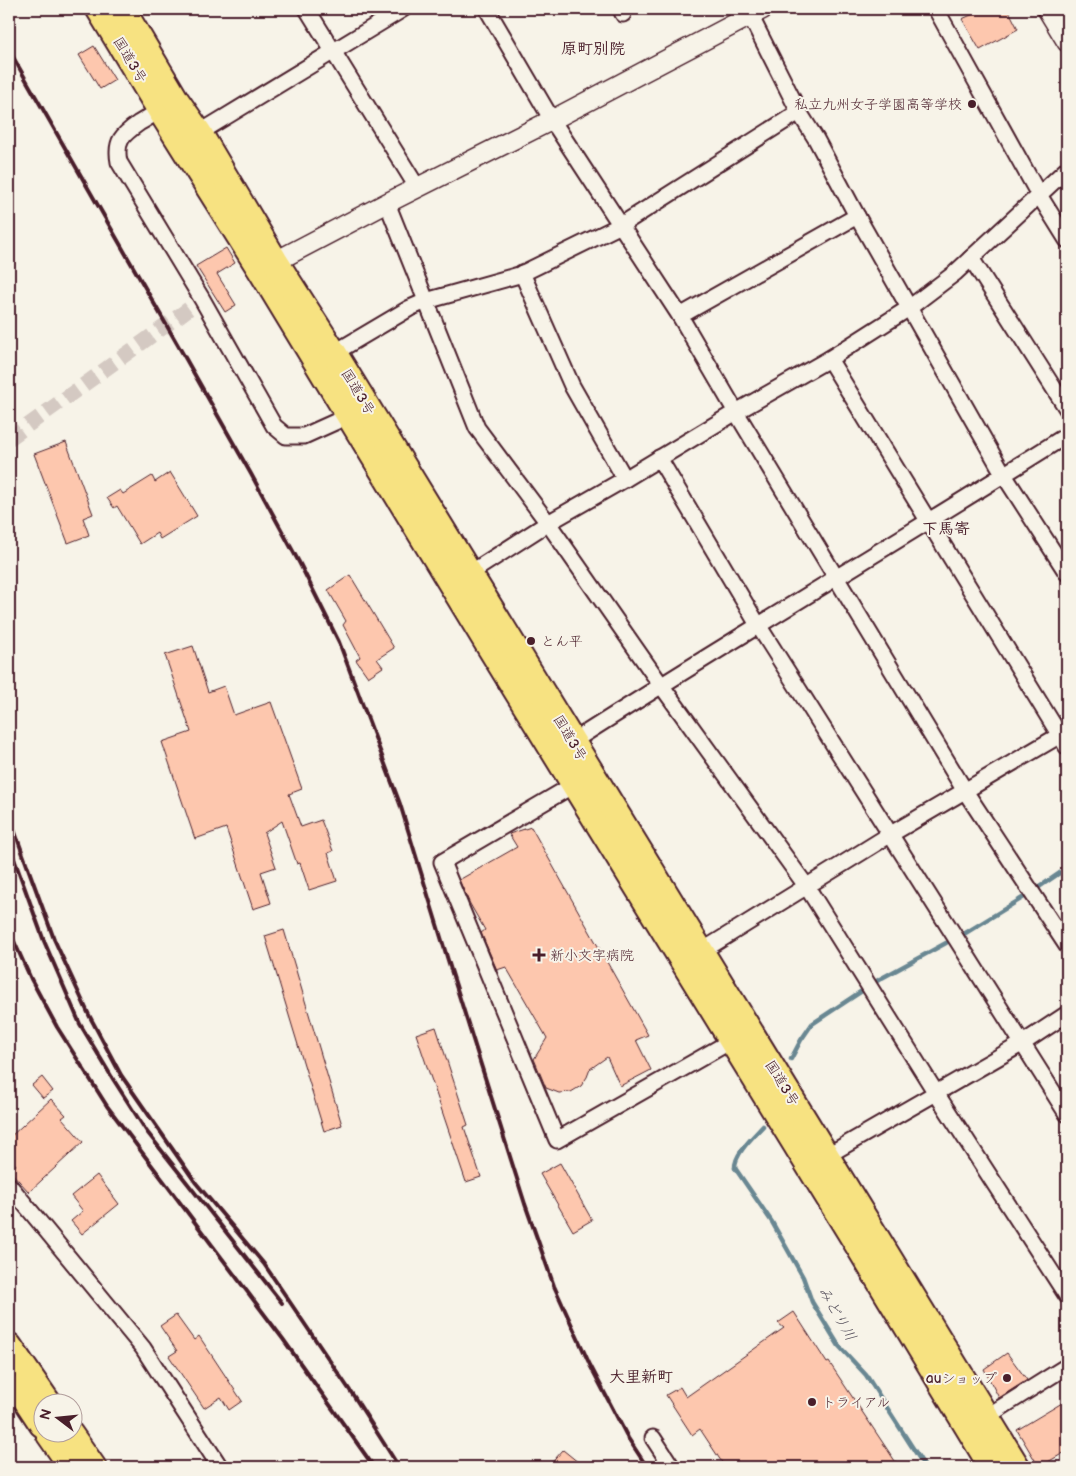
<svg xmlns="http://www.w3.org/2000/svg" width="1076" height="1476" font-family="'Balsamiq Sans','Klee One',sans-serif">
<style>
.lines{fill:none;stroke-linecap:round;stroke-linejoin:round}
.stream{stroke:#698792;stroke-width:4.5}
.building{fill:#fdc7ae;stroke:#4a1f2b}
.minor-tunnel{stroke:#d4c9c2;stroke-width:15;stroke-dasharray:15 8;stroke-linecap:butt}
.minor-casing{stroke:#4a1f2b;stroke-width:19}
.tertiary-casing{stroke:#4a1f2b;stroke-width:22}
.trunk-casing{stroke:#4a1f2b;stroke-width:29}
.minor{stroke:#f7f3e8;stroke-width:15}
.tertiary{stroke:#f7f3e8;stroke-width:19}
.trunk{stroke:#f7e281;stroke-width:25}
.rail{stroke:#4a1f2b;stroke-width:4}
.poi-dot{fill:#4a1f2b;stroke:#f7f3e8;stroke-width:2}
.labels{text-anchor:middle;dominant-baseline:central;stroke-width:4;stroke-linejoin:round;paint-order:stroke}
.street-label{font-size:14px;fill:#4a1f2b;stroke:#f7f3e8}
.poi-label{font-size:14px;fill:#4a1f2b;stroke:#f7f3e8;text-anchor:start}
.water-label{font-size:15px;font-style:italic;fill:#59535e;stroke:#f7f3e8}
.quarter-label{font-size:16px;font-weight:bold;fill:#4a1f2b;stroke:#f7f3e8}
</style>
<rect width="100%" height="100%" fill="#f7f3e8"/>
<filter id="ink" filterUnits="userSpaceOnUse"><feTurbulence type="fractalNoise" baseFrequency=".02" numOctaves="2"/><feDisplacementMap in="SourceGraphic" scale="10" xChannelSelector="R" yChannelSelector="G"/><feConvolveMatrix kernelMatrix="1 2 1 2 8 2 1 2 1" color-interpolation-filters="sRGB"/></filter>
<g filter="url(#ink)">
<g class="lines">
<!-- stream -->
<g class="stream">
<polyline points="959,937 1029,894 1067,868"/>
<polyline points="791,1059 801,1040 812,1024 880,979 946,943"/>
<polyline points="735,1168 772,1222 803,1277 812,1302 839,1346 866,1375 925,1467"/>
<path d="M735 1168C734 1154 754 1136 763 1126"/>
</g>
</g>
<!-- building -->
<g class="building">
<polygon points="985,9 1008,9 1018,29 980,50 962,19"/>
<polygon points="94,46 115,80 100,89 79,55"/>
<polygon points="226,248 235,263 217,274 236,305 225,312 196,266"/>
<polygon points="66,442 93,514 83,518 89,535 68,543 34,454"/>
<polygon points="170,472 197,516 160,539 157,533 140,544 117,506 114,508 107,498 120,490 123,494 152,476 155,482"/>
<polygon points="350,575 394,648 377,659 383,667 368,677 356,660 360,657 343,625 346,621 328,590"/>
<polygon points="193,646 208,692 224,686 234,715 271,702 302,789 289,794 301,827 321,820 333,851 328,853 337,881 309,890 300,863 297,864 282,821 264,833 276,867 261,872 271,903 253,909 226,828 195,839 162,742 191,732 165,655"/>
<polygon points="531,827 648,1035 636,1040 651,1070 620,1086 607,1057 590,1069 587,1077 581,1086 571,1092 559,1093 546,1088 534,1059 547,1038 506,967 497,970 481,933 485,930 470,904 459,880 517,847 509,834"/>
<polygon points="284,930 342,1125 324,1131 265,936"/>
<polygon points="436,1027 468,1125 464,1127 481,1177 466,1182 416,1034"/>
<polygon points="42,1077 53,1091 43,1098 32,1085"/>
<polygon points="51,1099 66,1115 62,1118 83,1142 29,1192 10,1171 16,1165 9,1157 9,1138"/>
<polygon points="560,1163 592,1220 573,1231 540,1174"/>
<polygon points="97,1175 119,1204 82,1234 71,1221 83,1211 71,1196"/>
<polygon points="794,1312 827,1363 829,1362 899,1467 725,1467 700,1429 692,1435 666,1395 680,1387 686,1397 784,1328 778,1323"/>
<polygon points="176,1315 194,1340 199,1336 242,1401 229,1410 221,1397 204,1408 169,1356 177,1351 160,1326"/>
<polygon points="1007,1353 1027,1380 999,1398 984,1369"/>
<polygon points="1067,1400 1067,1451 1039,1467 1017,1430"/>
<polygon points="563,1450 584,1467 548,1467"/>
</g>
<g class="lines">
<!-- minor-tunnel -->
<polyline class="minor-tunnel" points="9,439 194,305"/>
<defs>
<g id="minor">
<polyline points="307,9 417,187"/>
<polyline points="487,9 552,120 680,316 736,412 965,791 1067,946"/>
<polyline points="621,9 623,14"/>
<polyline points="747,9 799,112 816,139 857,216 1004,475 1067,573"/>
<polyline points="936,9 1039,195 1067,240"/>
<path d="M166 106C157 112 148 118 139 123 122 135 115 141 119 162L202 299 274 426 286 436H304L355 413"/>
<polyline points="199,133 403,9"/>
<polyline points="387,203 477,428 548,523 661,685 807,887 936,1093 1067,1296"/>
<polyline points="971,258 1067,409"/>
<polyline points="522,273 572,386 625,479"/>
<polyline points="680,316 857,216"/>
<polyline points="334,353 410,308 426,301 519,275 621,225 799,112"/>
<polyline points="829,359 1067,747"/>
<polyline points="659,458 758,625 1067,1114"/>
<polyline points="464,577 548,523 625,479 736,412 829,359 909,308 955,273 1067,169"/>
<path d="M567 745C732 639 901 540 1067 435"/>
<polyline points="575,784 442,862 557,1140 738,1037"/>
<polyline points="694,956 891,834 1067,731"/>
<polyline points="821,1159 1023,1043 1067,1014"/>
<polyline points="9,1185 143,1348 220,1467"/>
<polyline points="986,1417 1067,1366"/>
<polyline points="653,1438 672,1467"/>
</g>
<g id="tertiary">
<polyline points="1047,9 1067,42"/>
<polyline points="265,267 387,203 552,120 763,9"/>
</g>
<g id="trunk">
<polyline points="99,9 160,110 260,269 489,646 854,1239 992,1467"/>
<polyline points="122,9 176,100 199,133 275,261 334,353 1017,1467"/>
<polyline points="9,1346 49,1404"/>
<polyline points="19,1389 42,1424"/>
<polyline points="49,1434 72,1467"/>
<polyline points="70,1434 93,1467"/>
</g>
</defs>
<!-- minor casing -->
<use href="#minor" class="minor-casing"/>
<!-- tertiary casing -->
<use href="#tertiary" class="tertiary-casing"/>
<!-- trunk casing -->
<use href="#trunk" class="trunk-casing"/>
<!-- minor -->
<use href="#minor" class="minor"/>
<!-- tertiary -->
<use href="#tertiary" class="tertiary"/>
<!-- trunk -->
<use href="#trunk" class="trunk"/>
<!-- rail -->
<g class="rail">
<polyline points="9,50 179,347 251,474 300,564 339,642 400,804 451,970 525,1204 554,1286 590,1365 628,1438 647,1467"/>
<polyline points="9,816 54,939 89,1015 121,1075 196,1183 264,1264 355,1398 399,1467"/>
<polyline points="9,845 44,941 80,1024 113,1079 147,1132 282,1303"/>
<polyline points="9,930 31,979 57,1027 107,1106 283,1339 374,1467"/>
</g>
</g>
</g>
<!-- markers -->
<g class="poi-dot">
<circle cx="972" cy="104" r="5"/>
<circle cx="531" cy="641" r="5"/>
<path d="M536.5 947.5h5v5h5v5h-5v5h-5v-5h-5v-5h5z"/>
<circle cx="1007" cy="1378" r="5"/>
<circle cx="812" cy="1402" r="5"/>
</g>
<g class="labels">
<!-- street labels -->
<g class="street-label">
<text transform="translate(130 60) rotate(59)">国道3号</text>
<text transform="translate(358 392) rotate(59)">国道3号</text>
<text transform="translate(570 738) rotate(59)">国道3号</text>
<text transform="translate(782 1083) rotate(58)">国道3号</text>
</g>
<!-- poi labels -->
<g class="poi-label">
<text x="962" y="104" text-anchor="end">私立九州女子学園高等学校</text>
<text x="541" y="641">とん平</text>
<text x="550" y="955">新小文字病院</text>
<text x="997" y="1378" text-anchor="end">auショップ</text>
<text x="822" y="1402">トライアル</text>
</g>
<!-- water labels -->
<g class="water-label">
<text transform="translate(837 1314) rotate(60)">みどり川</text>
</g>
<!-- quarter labels -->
<g class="quarter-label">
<text x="593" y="49">原町別院</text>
<text x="946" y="529">下馬寄</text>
<text x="641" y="1377">大里新町</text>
</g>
</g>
<!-- margin -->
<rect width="1076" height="1476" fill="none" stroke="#f7f3e8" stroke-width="30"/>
<rect x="15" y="15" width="1046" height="1446" fill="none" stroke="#4a1f2b" stroke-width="2" filter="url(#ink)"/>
<!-- north arrow -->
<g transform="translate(58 1418) rotate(286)"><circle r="24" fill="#f7f3e8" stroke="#b29e9c"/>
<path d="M0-4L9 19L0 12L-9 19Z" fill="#4a1f2b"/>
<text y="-8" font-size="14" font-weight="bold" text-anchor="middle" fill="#4a1f2b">N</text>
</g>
</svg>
